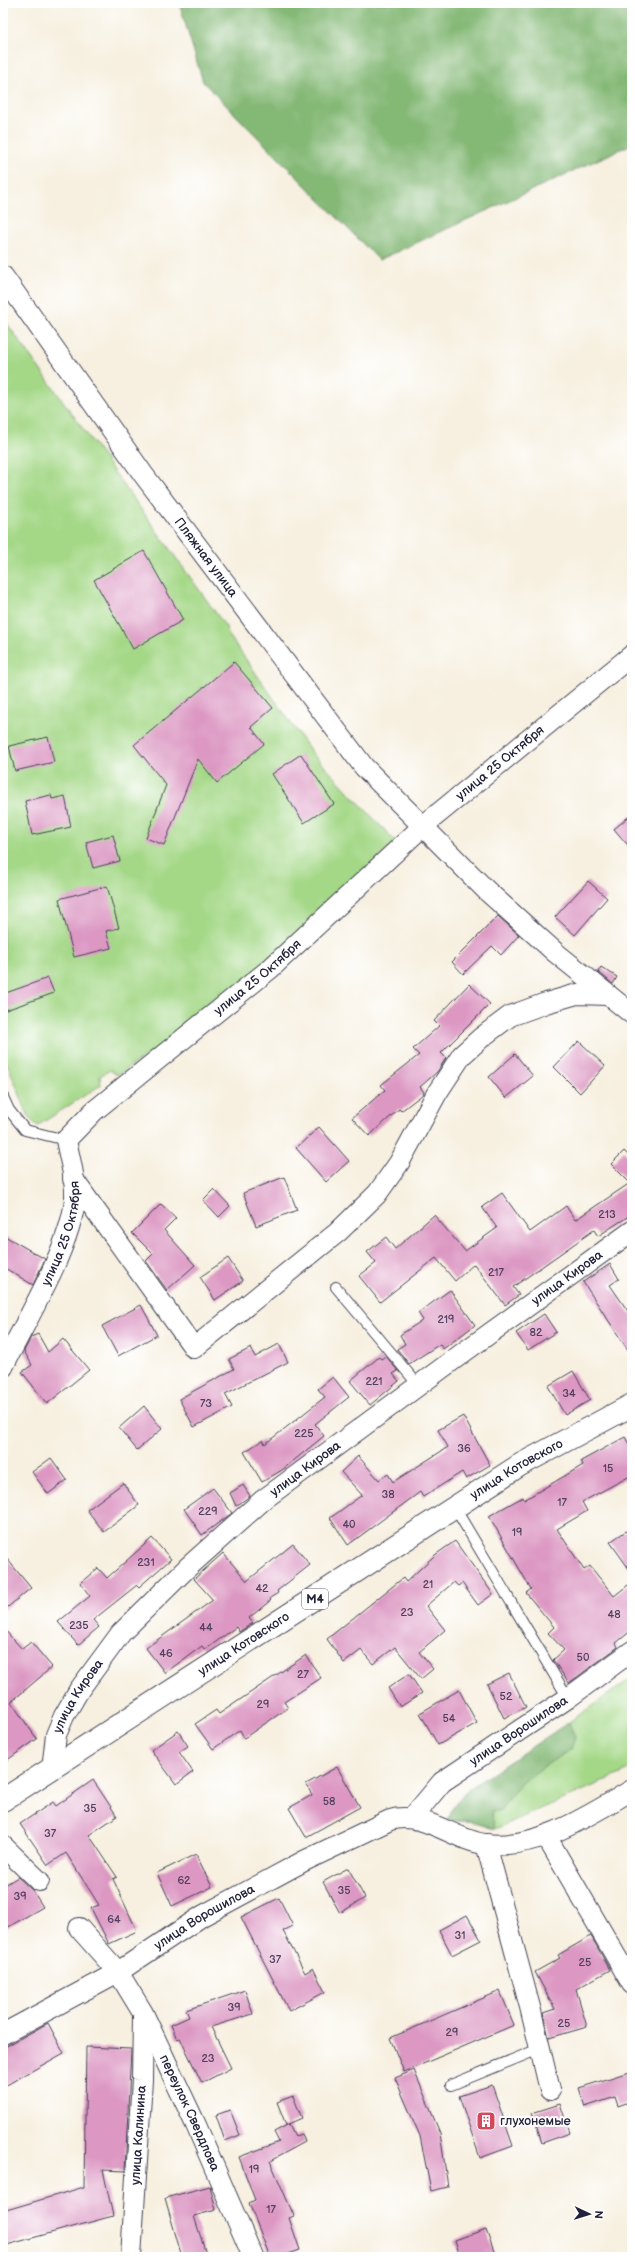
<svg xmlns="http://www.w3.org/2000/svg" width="635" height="2260" font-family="'Balsamiq Sans',sans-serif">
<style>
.green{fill:#a4d887;stroke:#637d61}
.forest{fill:#83b874;stroke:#526d58}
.building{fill:#dc98c3}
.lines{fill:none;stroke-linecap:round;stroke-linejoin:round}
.service-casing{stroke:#424154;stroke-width:12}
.minor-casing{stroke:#424154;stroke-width:22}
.trunk-casing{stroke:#424154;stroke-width:24}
.service{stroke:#fff;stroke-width:10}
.minor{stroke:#fff;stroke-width:20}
.trunk{stroke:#fff;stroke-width:22}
.labels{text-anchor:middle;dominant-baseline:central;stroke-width:4;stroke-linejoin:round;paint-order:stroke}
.number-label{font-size:11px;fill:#50405d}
.shield{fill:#fff;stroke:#646476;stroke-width:1}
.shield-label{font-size:12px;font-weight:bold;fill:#22223b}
.street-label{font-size:13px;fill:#22223b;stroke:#fff}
.poi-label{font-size:13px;fill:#22223b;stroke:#fff;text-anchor:start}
</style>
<rect width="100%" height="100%" fill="#fff"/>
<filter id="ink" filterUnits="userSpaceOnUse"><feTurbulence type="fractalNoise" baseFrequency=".025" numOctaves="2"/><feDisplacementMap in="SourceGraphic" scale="8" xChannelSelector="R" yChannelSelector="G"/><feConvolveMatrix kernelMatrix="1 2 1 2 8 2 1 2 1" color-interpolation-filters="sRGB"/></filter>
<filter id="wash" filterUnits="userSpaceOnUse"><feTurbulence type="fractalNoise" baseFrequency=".012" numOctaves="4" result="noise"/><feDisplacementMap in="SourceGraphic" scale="16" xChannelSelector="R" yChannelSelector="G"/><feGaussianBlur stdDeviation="0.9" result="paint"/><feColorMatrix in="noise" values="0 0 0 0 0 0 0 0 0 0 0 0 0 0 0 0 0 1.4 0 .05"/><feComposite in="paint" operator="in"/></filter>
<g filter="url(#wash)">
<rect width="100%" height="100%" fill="#f7f0e0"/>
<!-- green -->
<g class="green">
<polygon points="3,318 226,627 228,634 313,754 396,842 269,961 163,1045 117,1075 110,1070 100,1076 101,1085 37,1126 29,1118 3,1053"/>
<polygon points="632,1678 632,1769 495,1829 469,1821 448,1821 454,1805 467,1790 565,1730 569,1722"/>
</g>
<!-- forest -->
<g class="forest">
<polygon points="179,3 632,3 632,144 379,260 203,82"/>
<path d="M569 1722 575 1738 571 1749C545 1766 515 1782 501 1811H491L495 1829 469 1821H448L454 1805 467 1790Z"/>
</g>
<g id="blocks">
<!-- building -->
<g class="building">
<polygon points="144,551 183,620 133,649 94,580"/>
<polygon points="234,662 273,708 251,727 264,744 217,783 198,759 164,845 146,838 166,785 134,745"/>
<polygon points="48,737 54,762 15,771 9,746"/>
<polygon points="301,754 334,804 304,823 272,774"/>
<polygon points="51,795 52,799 65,796 71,827 32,835 25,801"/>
<polygon points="632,814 632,850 614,829"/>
<polygon points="113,835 120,861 93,868 86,842"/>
<polygon points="588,881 607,898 575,935 555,917"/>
<polygon points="107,886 119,928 106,931 111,948 74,957 59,899"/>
<polygon points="498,916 519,935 501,955 492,946 463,974 452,962"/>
<polygon points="601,967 617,977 613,984 598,972"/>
<polygon points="48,978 54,993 3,1011 3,994"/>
<polygon points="469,984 490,1004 441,1053 446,1058 437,1072 420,1087 424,1092 423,1094 401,1111 399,1109 369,1136 352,1118 385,1090 381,1085 419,1055 413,1049 439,1026 434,1021"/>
<polygon points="579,1041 605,1066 580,1093 554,1067"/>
<polygon points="515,1054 533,1076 506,1098 489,1077"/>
<polygon points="319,1127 349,1161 326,1182 296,1148"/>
<polygon points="624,1151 632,1159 632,1214 598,1236 594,1230 513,1287 519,1295 505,1305 474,1264 455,1281 436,1258 380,1302 359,1276 376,1263 367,1252 386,1237 395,1249 434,1215 465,1251 497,1228 482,1207 502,1193 530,1232 566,1206 575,1220 630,1183 611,1164"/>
<polygon points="284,1177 297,1210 256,1226 243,1193"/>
<polygon points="214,1189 230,1206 219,1217 203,1200"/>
<polygon points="161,1204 176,1218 164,1230 195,1265 167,1290 146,1261 153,1254 132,1233"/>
<polygon points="3,1235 45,1259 33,1285 3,1267"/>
<polygon points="228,1258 243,1281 215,1300 200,1277"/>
<polygon points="610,1264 619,1279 610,1285 632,1317 632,1356 583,1282"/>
<polygon points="450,1290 475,1325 443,1349 440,1344 409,1364 397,1349 405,1344 400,1335 423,1320 418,1313"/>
<polygon points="141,1305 157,1335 118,1356 102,1326"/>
<polygon points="544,1314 556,1332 528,1350 516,1333"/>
<polygon points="38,1334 48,1352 63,1339 89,1370 47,1404 22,1372 32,1365 24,1351 31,1337"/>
<polygon points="279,1344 288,1362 225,1394 232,1407 194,1427 179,1399 234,1369 229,1359 251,1348 255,1357"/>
<polygon points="386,1356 398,1371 393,1374 399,1381 370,1405 350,1381 379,1357 381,1359"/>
<polygon points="573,1371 590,1400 565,1415 548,1386"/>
<polygon points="333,1377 349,1397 315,1424 324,1436 282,1470 262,1482 244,1452 263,1440 265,1444 325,1397 318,1389"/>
<polygon points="144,1406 162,1429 137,1450 119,1428"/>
<polygon points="463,1416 490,1465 466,1479 462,1472 423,1497 420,1492 348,1545 330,1518 362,1495 341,1472 358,1456 379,1480 388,1474 393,1482 448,1447 438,1430"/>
<polygon points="625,1437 632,1450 632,1475 582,1502 587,1511 557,1529 584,1570 590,1566 614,1596 632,1582 632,1630 616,1643 618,1647 569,1683 553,1660 564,1650 548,1633 554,1627 526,1593 531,1589 489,1516 523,1497 524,1500 583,1465 581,1461"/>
<polygon points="51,1458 67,1480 48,1494 32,1472"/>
<polygon points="123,1483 139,1505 104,1532 87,1510"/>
<polygon points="243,1485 250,1496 236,1506 230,1493"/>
<polygon points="213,1488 232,1513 202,1535 184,1509"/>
<polygon points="632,1527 632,1573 610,1542"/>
<polygon points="152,1538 171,1559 139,1587 137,1585 93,1620 99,1627 78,1645 58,1622 90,1596 80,1583 98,1568 107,1578"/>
<polygon points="455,1541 493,1594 478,1605 462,1583 458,1586 454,1582 426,1606 445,1630 419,1652 433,1669 421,1679 395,1647 373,1664 361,1650 344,1663 327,1639 403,1578 406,1582 435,1555"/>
<polygon points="293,1544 310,1565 277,1591 278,1593 270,1598 271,1600 249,1618 253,1623 239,1632 236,1627 205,1650 202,1646 165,1673 146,1648 213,1600 194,1579 223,1553 247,1581"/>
<polygon points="3,1554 31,1588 3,1611"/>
<polygon points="3,1628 22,1649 31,1642 52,1667 11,1702 37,1739 3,1763"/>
<polygon points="306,1655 321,1678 284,1702 288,1708 244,1738 240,1730 213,1749 195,1724 216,1710 219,1714"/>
<polygon points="509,1673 526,1707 504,1718 487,1684"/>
<polygon points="409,1674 422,1693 400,1707 388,1688"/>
<polygon points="459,1690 477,1723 438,1745 420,1713"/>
<polygon points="178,1731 188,1746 179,1752 193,1772 176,1784 151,1750"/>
<polygon points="337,1767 360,1807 306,1837 289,1808 312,1795 306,1784"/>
<polygon points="93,1780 117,1816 89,1835 117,1877 113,1879 137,1931 109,1944 91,1908 99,1905 66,1853 48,1865 20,1824 53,1802 56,1806"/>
<polygon points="196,1854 212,1887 172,1906 157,1873"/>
<polygon points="348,1868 365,1898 340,1913 323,1882"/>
<polygon points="18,1877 33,1891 43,1907 3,1930 3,1886"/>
<polygon points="279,1898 293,1926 283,1931 305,1973 313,1968 325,1992 289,2011 241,1917"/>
<polygon points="467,1915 481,1940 452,1955 439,1930"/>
<polygon points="591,1936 610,1970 576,1989 587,2027 549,2038 543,2013 555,2009 535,1972 560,1958 558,1955"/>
<polygon points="245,1990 253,2014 211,2027 231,2068 202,2083 180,2038 177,2039 171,2025 189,2017 186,2010"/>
<polygon points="500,1991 514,2025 404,2072 390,2038"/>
<polygon points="48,2023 64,2053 3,2087 3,2048"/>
<polygon points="86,2047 131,2049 125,2171 103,2170 113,2216 3,2246 3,2211 84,2187"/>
<polygon points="414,2070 440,2133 448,2187 431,2191 420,2136 395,2078"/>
<polygon points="632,2071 632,2101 618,2106 615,2097 585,2107 579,2088"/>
<polygon points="492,2085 513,2146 480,2158 459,2096"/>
<polygon points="293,2096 302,2118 286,2125 277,2102"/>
<polygon points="560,2104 570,2133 542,2143 532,2113"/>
<polygon points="230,2110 240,2135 225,2141 216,2115"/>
<polygon points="289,2124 295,2136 302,2134 305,2142 270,2161 294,2216 289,2218 300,2250 280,2257 270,2257 249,2203 255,2200 239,2157 279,2142 274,2132"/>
<polygon points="210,2186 216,2210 194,2216 207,2257 182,2257 165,2198"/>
<polygon points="486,2229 496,2257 460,2257 455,2240"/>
</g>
</g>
</g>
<g filter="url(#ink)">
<use href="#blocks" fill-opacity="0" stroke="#424154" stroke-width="1"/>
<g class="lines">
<defs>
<g id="service">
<polyline points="3,1097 9,1110 25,1130 66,1140"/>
<polyline points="336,1287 419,1386"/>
<polyline points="455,1508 568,1698"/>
<polyline points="451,2085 539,2049"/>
</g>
<g id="minor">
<path id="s1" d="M3 276 143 474 364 767 487 891 556 953 632 1014"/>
<polyline points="73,1179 194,1348 338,1232 377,1194 399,1163 437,1093 462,1055 482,1037 510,1016 546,1003 577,994 608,995"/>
<path id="s2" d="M3 1367C26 1320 65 1257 74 1207 78 1186 70 1161 66 1140L94 1111 271 968 423 826 632 655"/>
<path id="s3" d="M52 1769 56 1735 64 1716 79 1690 121 1633 187 1568 263 1500 464 1352 632 1231"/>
<path id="s4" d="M412 1818 442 1782 568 1698 632 1651"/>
<polyline points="546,1836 632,1984"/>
<polyline points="486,1844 530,2007 550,2090"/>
<polyline points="3,1846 39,1881"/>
<path id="s5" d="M79 1928 118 1972 143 2013 196 2125 253 2257"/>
<path id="s6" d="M3 2034 118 1972 202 1916 304 1861 390 1820C423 1810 453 1840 485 1844 538 1850 589 1815 632 1790"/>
<path id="s7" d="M131 2257 142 2080 143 2017"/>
</g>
<g id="trunk">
<path id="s8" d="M3 1800 520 1465 632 1405"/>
</g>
</defs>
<!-- service casing -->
<use href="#service" class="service-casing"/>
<!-- minor casing -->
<use href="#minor" class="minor-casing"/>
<!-- trunk casing -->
<use href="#trunk" class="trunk-casing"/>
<!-- service -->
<use href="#service" class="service"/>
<!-- minor -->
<use href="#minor" class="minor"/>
<!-- trunk -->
<use href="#trunk" class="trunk"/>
</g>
</g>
<!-- icons -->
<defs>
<symbol id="building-square" viewBox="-11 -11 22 22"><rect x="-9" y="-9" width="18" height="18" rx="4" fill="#d1495b" stroke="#fff"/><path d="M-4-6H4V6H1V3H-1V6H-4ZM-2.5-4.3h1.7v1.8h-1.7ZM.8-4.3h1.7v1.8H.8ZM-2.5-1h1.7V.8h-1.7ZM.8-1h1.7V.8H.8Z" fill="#fff"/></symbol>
</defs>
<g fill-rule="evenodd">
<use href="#building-square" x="475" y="2110" width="22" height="22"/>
</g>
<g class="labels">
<!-- number labels -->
<g class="number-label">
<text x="607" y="1214">213</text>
<text x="496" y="1272">217</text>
<text x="446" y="1319">219</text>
<text x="536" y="1332">82</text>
<text x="374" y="1381">221</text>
<text x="569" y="1393">34</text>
<text x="206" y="1403">73</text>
<text x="304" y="1433">225</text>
<text x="464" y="1448">36</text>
<text x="608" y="1468">15</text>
<text x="388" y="1494">38</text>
<text x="562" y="1502">17</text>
<text x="208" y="1511">229</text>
<text x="349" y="1524">40</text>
<text x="517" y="1532">19</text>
<text x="146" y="1562">231</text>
<text x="428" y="1584">21</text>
<text x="262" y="1588">42</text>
<text x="407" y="1612">23</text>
<text x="614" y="1614">48</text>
<text x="79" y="1625">235</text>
<text x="206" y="1627">44</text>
<text x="166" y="1653">46</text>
<text x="583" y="1657">50</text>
<text x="303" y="1674">27</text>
<text x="506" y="1696">52</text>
<text x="263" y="1704">29</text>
<text x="449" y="1718">54</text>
<text x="329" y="1801">58</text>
<text x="90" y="1808">35</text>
<text x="50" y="1833">37</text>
<text x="184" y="1880">62</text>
<text x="344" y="1890">35</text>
<text x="20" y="1896">39</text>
<text x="114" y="1919">64</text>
<text x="460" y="1935">31</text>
<text x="275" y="1959">37</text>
<text x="585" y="1962">25</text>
<text x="234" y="2007">39</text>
<text x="564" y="2023">25</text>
<text x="452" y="2032">29</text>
<text x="208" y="2058">23</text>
<text x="254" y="2169">19</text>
<text x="271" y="2209">17</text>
</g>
<!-- shield labels -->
<rect class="shield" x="302" y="1589" width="26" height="20" rx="3"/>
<g class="shield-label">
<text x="315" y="1599">M4</text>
</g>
<!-- street labels -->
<g class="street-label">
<text stroke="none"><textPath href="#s1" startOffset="347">Пляжная улица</textPath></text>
<text stroke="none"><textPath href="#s2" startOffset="819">улица 25 Октября</textPath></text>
<text stroke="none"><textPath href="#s2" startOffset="495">улица 25 Октября</textPath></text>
<text stroke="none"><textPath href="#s2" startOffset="147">улица 25 Октября</textPath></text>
<text stroke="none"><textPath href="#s3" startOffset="727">улица Кирова</textPath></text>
<text stroke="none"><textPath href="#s3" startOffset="403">улица Кирова</textPath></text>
<text stroke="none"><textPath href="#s8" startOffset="611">улица Котовского</textPath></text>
<text stroke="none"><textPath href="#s8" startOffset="287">улица Котовского</textPath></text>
<text stroke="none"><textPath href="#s3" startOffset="79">улица Кирова</textPath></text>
<text stroke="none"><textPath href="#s4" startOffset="139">улица Ворошилова</textPath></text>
<text stroke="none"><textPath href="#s6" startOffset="233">улица Ворошилова</textPath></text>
<text stroke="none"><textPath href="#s5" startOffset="217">переулок Свердлова</textPath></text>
<text stroke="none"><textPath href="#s7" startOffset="122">улица Калинина</textPath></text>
</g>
<!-- poi labels -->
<g class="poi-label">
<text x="500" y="2121">глухонемые</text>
</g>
</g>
<!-- margin -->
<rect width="635" height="2260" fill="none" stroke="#fff" stroke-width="16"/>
<!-- north arrow -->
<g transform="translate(589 2214) rotate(94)" stroke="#ffffff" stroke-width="3" paint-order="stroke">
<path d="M0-3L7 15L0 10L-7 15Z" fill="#22223b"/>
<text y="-6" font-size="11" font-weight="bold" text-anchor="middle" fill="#22223b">N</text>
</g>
</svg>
